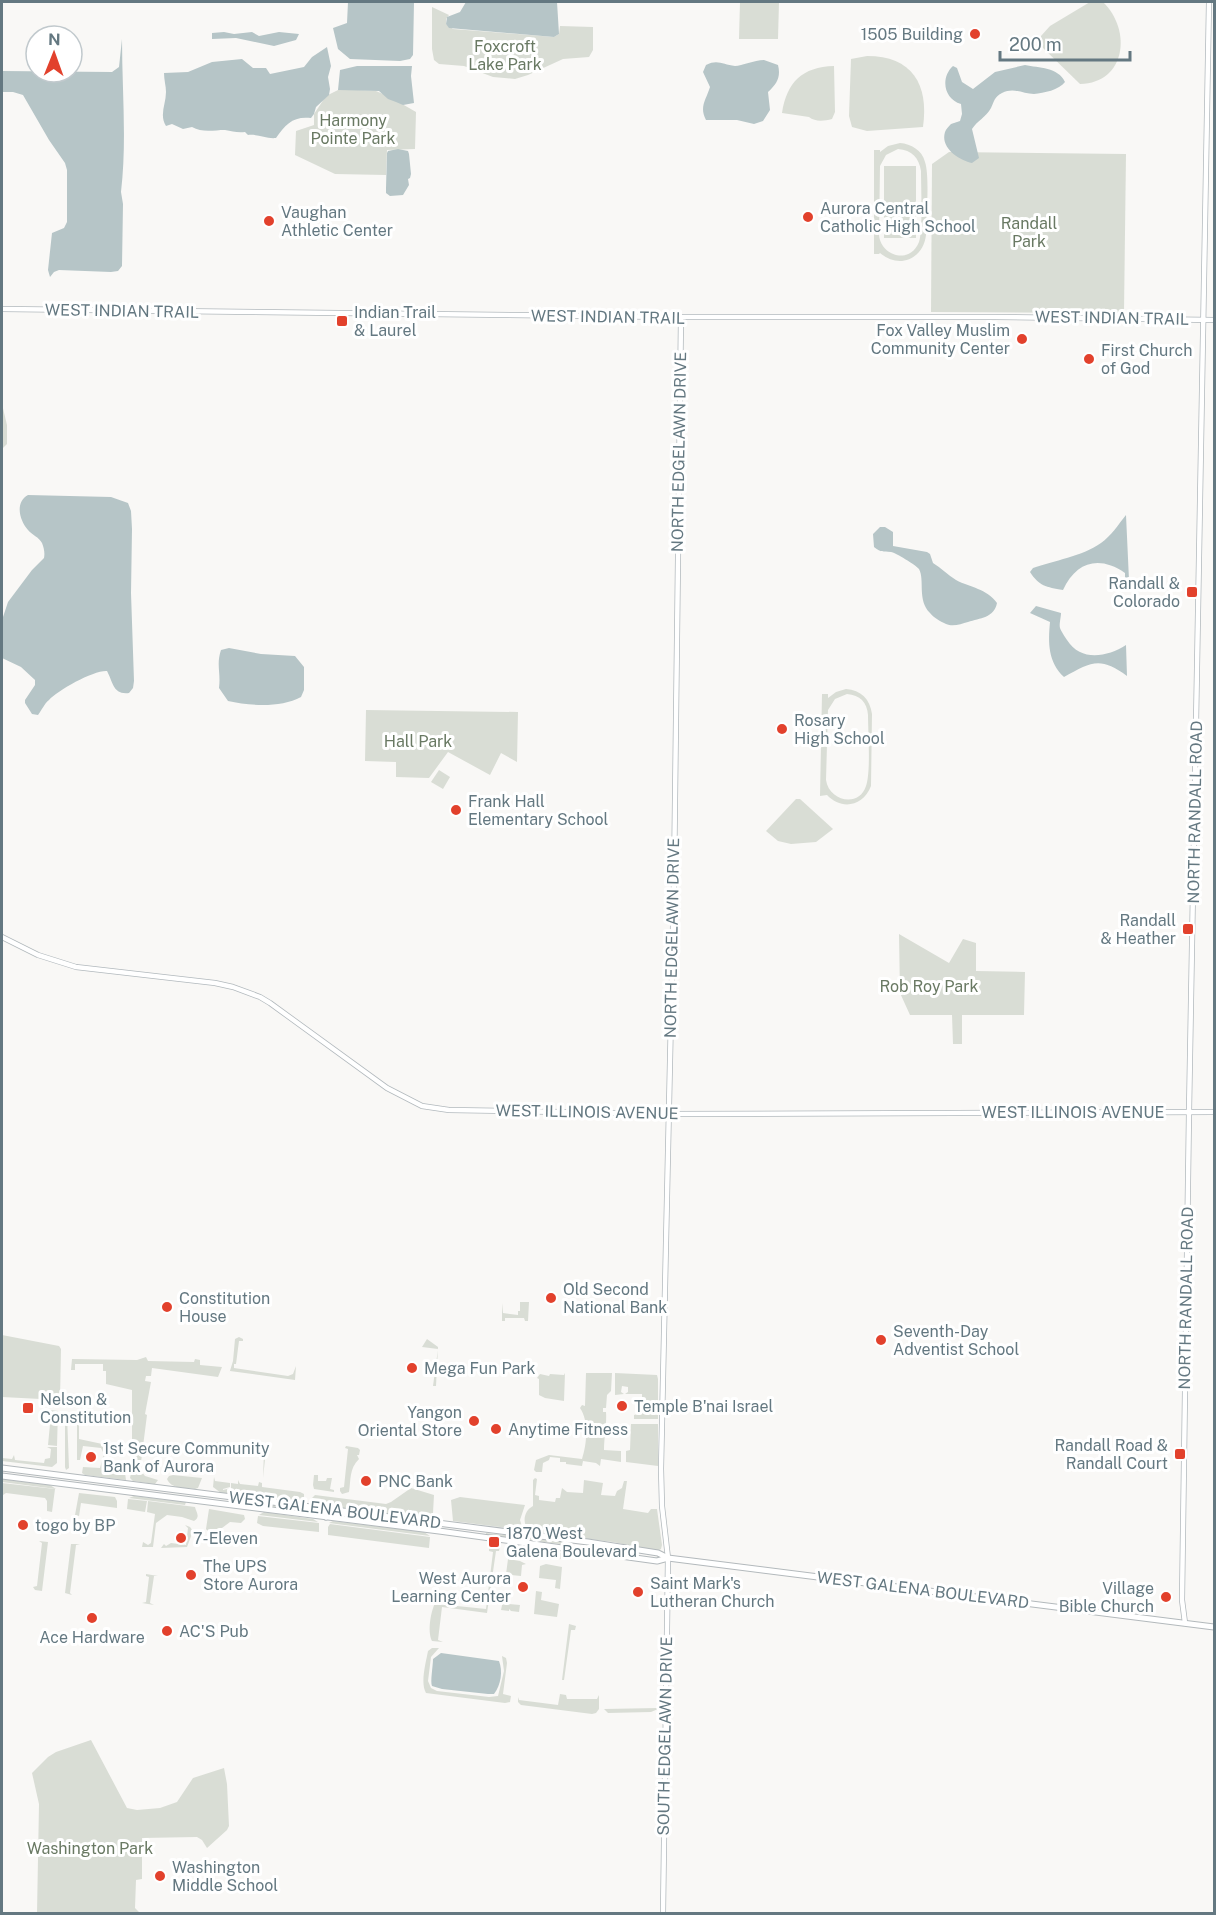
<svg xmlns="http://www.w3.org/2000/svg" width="1216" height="1915" font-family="'Public Sans',sans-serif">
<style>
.green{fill:#d9ddd5;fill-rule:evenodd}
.water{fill:#b6c5c7}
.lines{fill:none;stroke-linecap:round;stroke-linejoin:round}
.secondary-casing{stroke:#b2b9bd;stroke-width:6}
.primary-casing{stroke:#b3b9bc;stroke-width:7}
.secondary{stroke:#fff;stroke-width:4.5}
.primary{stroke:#fff;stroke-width:5}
.poi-dot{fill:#e2412c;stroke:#fff;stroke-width:2}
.labels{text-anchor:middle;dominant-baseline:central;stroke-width:6;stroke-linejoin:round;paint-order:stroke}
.poi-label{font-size:16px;fill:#647881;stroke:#fff;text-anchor:start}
.park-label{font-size:16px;fill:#697963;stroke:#fff}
.street-label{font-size:16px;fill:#647881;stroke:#fff}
</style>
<rect width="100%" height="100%" fill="#f9f8f6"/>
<!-- green -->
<g class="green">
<polygon points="740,2 779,2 778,39 739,39"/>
<path d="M1090 2H1103C1132 30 1126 83 1080 84L1041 46V36L1050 26Z"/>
<polygon points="432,7 449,15 446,19 446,24 453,29 554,37 559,34 560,26 593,27 593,50 589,57 563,59 528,75 515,79 493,77 464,66 439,64 434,60 432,49"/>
<path d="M867 56C912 56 929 84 923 127L867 131 852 127 849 116 851 59Z"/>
<path d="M834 66 835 112 832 119C824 121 815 122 809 117L782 113C787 82 802 67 834 66Z"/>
<polygon points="340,89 376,91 390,97 416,112 415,149 387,150 386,175 335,174 295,155 296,131 314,125 314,114 326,96"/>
<path d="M900 143C911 144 922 150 925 162 930 177 926 218 926 235 923 260 898 269 880 253L879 254H874V150H880V152L888 146ZM898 149C912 150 919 158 921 171 921 187 923 230 919 242 910 265 881 256 879 235L880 166 886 155Z"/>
<polygon points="949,152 1126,154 1124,313 931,312 932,164"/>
<rect x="884" y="166" width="32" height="72"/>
<polygon points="2,404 7,425 7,444 2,449"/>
<path d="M846 689C861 690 870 699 872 714L871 786C863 807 841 810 827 795L820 796 822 694H828V698L836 692ZM847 694C860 695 867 702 868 715 868 731 871 772 866 786 859 808 829 801 826 780L828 710 835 699Z"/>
<polygon points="366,710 518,712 517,762 501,753 490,775 448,752 429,778 396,777 396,762 365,761"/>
<polygon points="439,770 450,777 443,789 431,782"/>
<polygon points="796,799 800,799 833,829 816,842 791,844 778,841 766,831"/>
<polygon points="899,934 949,963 963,939 976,943 976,971 1025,972 1024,1015 962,1015 962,1044 953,1044 952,1015 910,1015 900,993"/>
<polygon points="520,1302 529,1302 528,1321 525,1321 524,1318 505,1318 505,1321 502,1321 502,1303 503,1313 518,1315 518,1311 520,1311"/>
<polygon points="2,1335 59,1346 61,1349 60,1400 2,1397"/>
<polygon points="239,1337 243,1339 243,1341 239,1341 236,1364 234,1364 234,1368 288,1376 293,1374 296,1366 295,1380 230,1371 229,1374 233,1361 235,1339"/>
<polygon points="427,1339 438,1347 436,1386 433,1386 438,1349 422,1347"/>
<polygon points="146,1357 148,1361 194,1362 195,1359 200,1360 200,1365 222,1367 218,1377 152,1368 151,1376 146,1376 145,1381 151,1382 145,1414 147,1415 140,1470 145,1476 158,1480 155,1484 133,1481 130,1478 132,1469 132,1390 106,1384 106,1371 103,1371 103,1364 75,1364 75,1370 71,1370 72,1359 137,1360"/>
<polygon points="565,1373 564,1401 545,1398 539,1395 539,1379 537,1378 540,1374 549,1376 550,1374 564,1375"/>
<path d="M586 1373H612L611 1391 607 1395 606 1408H603V1412H606C607 1422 604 1438 604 1450L621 1451V1462L601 1459 600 1466 596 1463 583 1461 582 1466 566 1464V1462H560V1458L550 1457 549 1460 543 1463 542 1472H536L534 1470 536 1460 549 1455 582 1459C587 1444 589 1421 580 1408L582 1405 585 1406Z"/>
<polygon points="615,1373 657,1375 658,1379 658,1419 634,1419 634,1415 638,1414 639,1404 642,1404 642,1394 625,1394 628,1392 628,1387 622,1386 621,1392 624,1394 615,1395"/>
<polygon points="42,1409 58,1411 57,1446 48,1445 51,1414 40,1413"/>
<polygon points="80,1412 83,1415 79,1418 79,1439 107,1445 107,1452 104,1452 104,1448 103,1452 101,1448 83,1446 80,1460 77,1460 77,1413"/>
<polygon points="67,1415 69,1468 66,1470 65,1467 65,1420"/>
<polygon points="631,1424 658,1424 658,1466 626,1462 626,1451 630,1450"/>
<polygon points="216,1442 218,1442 218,1445 266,1450 263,1478 264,1452 258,1451 256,1455 254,1450 240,1449 240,1453 238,1448 220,1446 220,1450 218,1450 216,1448"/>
<path d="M346 1446 358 1448 360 1450 359 1455H357L359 1459C349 1469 351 1479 349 1492L342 1494 340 1491V1488L344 1487 348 1449 345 1448Z"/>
<polygon points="47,1447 57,1447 57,1463 52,1467 2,1461 2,1458 12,1459 14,1455 15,1460 44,1463 45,1459 50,1458 51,1449"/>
<polygon points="104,1453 108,1453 107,1469 125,1473 126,1480 85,1475 82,1473 83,1467 100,1468"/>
<path d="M173 1475 202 1478 198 1488 195 1489C185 1488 171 1489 167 1479L169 1476Z"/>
<polygon points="314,1475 318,1475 318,1481 326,1481 327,1478 332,1478 330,1489 334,1490 334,1492 314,1489 313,1485"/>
<polygon points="214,1477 215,1481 230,1483 230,1487 223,1489 223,1490 231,1488 231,1483 238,1484 238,1480 240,1484 258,1486 259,1482 262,1483 262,1487 300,1492 304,1494 304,1498 298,1502 221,1493 213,1487"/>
<path d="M535 1478 537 1479 535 1495 539 1496V1500L555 1502 556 1498H560L562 1488 567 1492 583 1493 584 1480 603 1483 601 1495 615 1496 617 1491 622 1488 624 1481H627L623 1509 648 1513 651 1509H657L662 1545 661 1549 657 1551 613 1542 532 1532C521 1526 523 1511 533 1506V1480Z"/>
<polygon points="2,1479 50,1485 56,1489 2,1482"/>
<polygon points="2,1483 55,1489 52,1512 47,1511 47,1501 45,1498 6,1493 3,1495 2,1505"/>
<polygon points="411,1488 434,1495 433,1513 430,1518 425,1518 317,1505 311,1499 315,1495 386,1504 391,1502"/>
<polygon points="79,1493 115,1497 117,1501 117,1508 81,1503 79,1516 75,1515"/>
<polygon points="134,1496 186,1502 185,1505 129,1498"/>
<polygon points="460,1497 525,1505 520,1520 523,1530 453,1521 451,1500"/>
<polygon points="128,1499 147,1501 145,1512 127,1509"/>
<path d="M148 1501 195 1507C196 1512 201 1517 194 1521L182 1517 167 1515 156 1523 153 1547H142L143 1542 148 1545 151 1543 155 1514 147 1512Z"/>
<polygon points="248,1503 277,1505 327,1513 324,1514 248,1505"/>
<polygon points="209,1509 244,1515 245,1519 241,1523 230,1522 214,1534 210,1534 206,1529"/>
<polygon points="264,1512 313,1519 318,1522 259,1515"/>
<polygon points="258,1516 319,1523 319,1532 263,1526 257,1523"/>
<polygon points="333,1521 424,1532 430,1536 329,1523"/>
<polygon points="330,1524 430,1537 429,1548 328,1535 328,1527"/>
<polygon points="185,1525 190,1527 193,1531 187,1547 161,1548 164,1544 166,1546 171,1543 186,1545 188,1528"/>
<polygon points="486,1533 573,1542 569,1545 486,1535"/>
<polygon points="39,1541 48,1542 42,1591 35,1590 33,1587 37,1586 42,1543"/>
<polygon points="71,1544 80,1544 76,1545 70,1593 72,1595 65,1593"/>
<path d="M489 1545 500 1546 499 1551H496L487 1613 442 1607 438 1640 443 1642 432 1641C427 1631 431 1610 436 1601L443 1600V1604L447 1605 486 1609 493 1552 489 1551Z"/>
<polygon points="508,1547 562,1553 564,1559 510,1553 507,1551"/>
<polygon points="508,1559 520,1561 526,1564 522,1565 521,1576 511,1575 510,1584 505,1582"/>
<polygon points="546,1564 562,1567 560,1589 555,1588 556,1580 539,1578 540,1566"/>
<polygon points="146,1574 158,1576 154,1576 150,1603 154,1605 142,1603 146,1602 149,1577 146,1576"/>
<polygon points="536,1591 542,1592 541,1600 559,1604 557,1617 534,1614"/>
<polygon points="504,1596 509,1597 509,1604 520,1605 519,1612 511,1611 509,1609 509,1611 501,1610"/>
<polygon points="569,1624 576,1626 575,1630 571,1630 564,1680 562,1680"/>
<path d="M432 1648H439L431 1657 428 1681 431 1688 437 1691 489 1697 498 1696 504 1671 502 1656 506 1658 507 1663 503 1694 511 1696 510 1702 505 1703 426 1693C420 1683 426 1662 428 1651Z"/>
<polygon points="560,1694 566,1695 567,1699 597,1699 599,1695 599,1709 596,1713 592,1714 521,1705 518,1702 518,1697 519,1700 558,1705"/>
<polygon points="658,1708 658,1709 651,1712 608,1713 604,1709"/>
<polygon points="91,1740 127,1808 137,1810 160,1808 177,1802 193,1778 224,1768 227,1784 229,1826 227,1830 207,1848 202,1840 197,1837 142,1838 142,1879 136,1880 135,1908 140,1913 37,1913 39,1804 32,1773 48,1757 56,1752"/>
</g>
<!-- water -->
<g class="water">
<polygon points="348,2 414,2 413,55 410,59 400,61 350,59 338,49 333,28 347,23"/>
<polygon points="466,2 557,2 559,34 554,37 449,28 446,24 447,17 460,12"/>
<polygon points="224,32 234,34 252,32 259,36 279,32 299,34 296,40 274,46 236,38 212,39 212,33"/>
<path d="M122 39C122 90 127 141 121 192L123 204 122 266 118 271 111 272 59 270 54 272 50 277 48 270 52 233 64 228 67 222V170L65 163 49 140 23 95 13 92H2V71L112 72 119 67Z"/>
<path d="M327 47 331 66 328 77 330 89 329 95 316 107 314 114 311 118C293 116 286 124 276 138 266 139 258 134 248 135L245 132C237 133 232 131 225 130 214 130 202 133 192 127L183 129 172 124 166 126C159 115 166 104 166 92 166 86 164 80 164 73L188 72 212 62 242 59 253 68H266L270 74 304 67 312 57Z"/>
<path d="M764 60 778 65C781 77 777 84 768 92L770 110 763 121 754 124 737 120H706C699 107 706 100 710 87L703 72 706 65C718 59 723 65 735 66 742 66 754 60 764 60Z"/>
<path d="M1025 65C1039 68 1058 67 1065 82 1059 90 1044 93 1034 94 1023 94 1014 87 1002 93 994 97 994 102 991 108 986 117 977 121 972 129L979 158 972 163C959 160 940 148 945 132 946 129 949 126 951 124L960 121 962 114 961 104C944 99 940 78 953 66L957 68 962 82 973 89 995 72Z"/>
<polygon points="357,66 412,66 411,76 414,103 403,105 396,102 388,99 379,91 338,90 340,70"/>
<polygon points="398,149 408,151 409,154 411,174 410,178 408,179 409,185 403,195 390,196 386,193 386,188 387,153 388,151"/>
<path d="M28 495 111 497 128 503 131 511 132 529 131 593 134 681 133 688 129 693C113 695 113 682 107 671 94 670 58 690 49 700 44 704 42 710 38 715L32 714 25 703V700L35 685V680L21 667 2 658V620L8 602 32 570 44 558C45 553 44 548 42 543 39 537 32 535 28 530 19 520 15 502 28 495Z"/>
<path d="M1126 515 1129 580 1125 578V573C1099 555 1076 562 1063 590 1046 587 1039 586 1030 572L1033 568C1053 561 1083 556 1101 543 1111 536 1118 525 1126 515Z"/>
<path d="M880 527H885L893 532V546L927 552 930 554 933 563C941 568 948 575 956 580 971 588 986 588 997 603 994 618 980 618 968 622 961 624 953 627 946 624 941 622 933 617 930 613 917 600 925 580 919 569 916 565 896 553 891 552 882 551 882 553 874 547L873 534Z"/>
<path d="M1036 606 1061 613C1061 617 1059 624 1060 628 1061 631 1065 637 1067 640 1081 662 1107 657 1126 645L1127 676C1100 656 1091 662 1064 677 1048 662 1048 643 1050 622L1030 613Z"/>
<path d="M229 648 261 654 295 656 304 667V690L301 697C281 708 250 706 228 701L219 688C221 672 216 665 221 650Z"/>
<path d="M441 1653 499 1661C503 1671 501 1685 494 1694H488L442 1689 432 1686C430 1682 433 1666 433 1659Z"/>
</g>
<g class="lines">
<defs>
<g id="secondary">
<polyline points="2,309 672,317 995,317 1214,320"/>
<polyline points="2,937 38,955 76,967 215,983 233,987 260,997 270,1003 387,1088 422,1106 449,1110 669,1114 1214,1112"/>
<polyline points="1185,1623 1182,1600 1189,1112 1209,2"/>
<polyline points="663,1914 668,1558 662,1506 661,1469 674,880 681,317"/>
</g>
<g id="primary">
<polyline points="2,1468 588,1542 658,1553 668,1558 1214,1627"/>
<polyline points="2,1476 439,1531 657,1561 668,1558"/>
<polyline points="326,1517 331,1513 363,1515"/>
</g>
</defs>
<!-- secondary casing -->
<use href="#secondary" class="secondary-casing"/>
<!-- primary casing -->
<use href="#primary" class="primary-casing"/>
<!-- secondary -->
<use href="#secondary" class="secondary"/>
<!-- primary -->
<use href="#primary" class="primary"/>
</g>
<!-- markers -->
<g class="poi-dot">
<circle cx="975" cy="34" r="6"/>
<circle cx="808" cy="217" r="6"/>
<circle cx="269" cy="221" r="6"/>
<rect x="336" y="315" width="12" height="12" rx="3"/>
<circle cx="1022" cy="339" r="6"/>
<circle cx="1089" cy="359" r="6"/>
<rect x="1186" y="586" width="12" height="12" rx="3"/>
<circle cx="782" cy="729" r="6"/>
<circle cx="456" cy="810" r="6"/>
<rect x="1182" y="923" width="12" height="12" rx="3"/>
<circle cx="551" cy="1298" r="6"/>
<circle cx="167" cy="1307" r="6"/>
<circle cx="881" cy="1340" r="6"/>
<circle cx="412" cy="1368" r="6"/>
<circle cx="622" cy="1406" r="6"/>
<rect x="22" y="1402" width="12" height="12" rx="3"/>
<circle cx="474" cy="1421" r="6"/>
<circle cx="496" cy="1429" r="6"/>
<rect x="1174" y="1448" width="12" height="12" rx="3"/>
<circle cx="91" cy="1457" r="6"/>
<circle cx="366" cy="1481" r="6"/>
<circle cx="23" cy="1525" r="6"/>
<circle cx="181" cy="1538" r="6"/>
<rect x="488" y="1536" width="12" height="12" rx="3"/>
<circle cx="191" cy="1575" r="6"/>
<circle cx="523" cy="1587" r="6"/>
<circle cx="638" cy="1592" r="6"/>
<circle cx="1166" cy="1597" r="6"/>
<circle cx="92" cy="1618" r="6"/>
<circle cx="167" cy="1631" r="6"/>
<circle cx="160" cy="1876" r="6"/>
</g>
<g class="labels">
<!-- poi labels -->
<g class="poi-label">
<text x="963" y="34" text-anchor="end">1505 Building</text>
<text x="820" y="208">Aurora Central<tspan x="820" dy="18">Catholic High School</tspan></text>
<text x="281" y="212">Vaughan<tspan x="281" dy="18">Athletic Center</tspan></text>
<text x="354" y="312">Indian Trail<tspan x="354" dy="18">&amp; Laurel</tspan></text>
<text x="1010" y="330" text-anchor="end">Fox Valley Muslim<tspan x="1010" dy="18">Community Center</tspan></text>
<text x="1101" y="350">First Church<tspan x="1101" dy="18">of God</tspan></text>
<text x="1180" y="583" text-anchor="end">Randall &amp;<tspan x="1180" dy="18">Colorado</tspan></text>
<text x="794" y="720">Rosary<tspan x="794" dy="18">High School</tspan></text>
<text x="468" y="801">Frank Hall<tspan x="468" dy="18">Elementary School</tspan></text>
<text x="1176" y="920" text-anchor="end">Randall<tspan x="1176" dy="18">&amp; Heather</tspan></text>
<text x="563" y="1289">Old Second<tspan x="563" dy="18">National Bank</tspan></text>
<text x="179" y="1298">Constitution<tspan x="179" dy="18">House</tspan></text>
<text x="893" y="1331">Seventh-Day<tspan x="893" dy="18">Adventist School</tspan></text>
<text x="424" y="1368">Mega Fun Park</text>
<text x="40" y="1399">Nelson &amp;<tspan x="40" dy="18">Constitution</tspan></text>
<text x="634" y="1406">Temple B'nai Israel</text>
<text x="462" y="1412" text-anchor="end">Yangon<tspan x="462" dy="18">Oriental Store</tspan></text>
<text x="508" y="1429">Anytime Fitness</text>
<text x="1168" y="1445" text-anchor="end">Randall Road &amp;<tspan x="1168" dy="18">Randall Court</tspan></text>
<text x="103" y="1448">1st Secure Community<tspan x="103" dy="18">Bank of Aurora</tspan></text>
<text x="378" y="1481">PNC Bank</text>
<text x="35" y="1525">togo by BP</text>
<text x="506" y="1533">1870 West<tspan x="506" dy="18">Galena Boulevard</tspan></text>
<text x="193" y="1538">7-Eleven</text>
<text x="203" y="1566">The UPS<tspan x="203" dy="18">Store Aurora</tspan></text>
<text x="511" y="1578" text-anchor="end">West Aurora<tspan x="511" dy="18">Learning Center</tspan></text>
<text x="650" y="1583">Saint Mark's<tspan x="650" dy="18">Lutheran Church</tspan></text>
<text x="1154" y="1588" text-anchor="end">Village<tspan x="1154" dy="18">Bible Church</tspan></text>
<text x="179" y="1631">AC'S Pub</text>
<text x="92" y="1637" text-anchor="middle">Ace Hardware</text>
<text x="172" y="1867">Washington<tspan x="172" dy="18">Middle School</tspan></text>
</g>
<!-- park labels -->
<g class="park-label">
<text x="505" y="46">Foxcroft<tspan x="505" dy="18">Lake Park</tspan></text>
<text x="353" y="120">Harmony<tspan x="353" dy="18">Pointe Park</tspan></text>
<text x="1029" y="223">Randall<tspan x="1029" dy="18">Park</tspan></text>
<text x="418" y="741">Hall Park</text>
<text x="929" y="986">Rob Roy Park</text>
<text x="90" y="1848">Washington Park</text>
</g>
<!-- street labels -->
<g class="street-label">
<text transform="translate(122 311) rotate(1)">WEST INDIAN TRAIL</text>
<text transform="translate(608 317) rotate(1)">WEST INDIAN TRAIL</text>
<text transform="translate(1112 318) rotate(1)">WEST INDIAN TRAIL</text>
<text transform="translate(679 452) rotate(-89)">NORTH EDGELAWN DRIVE</text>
<text transform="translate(1195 812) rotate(-89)">NORTH RANDALL ROAD</text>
<text transform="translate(672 938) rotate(-89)">NORTH EDGELAWN DRIVE</text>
<text transform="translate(587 1112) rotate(1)">WEST ILLINOIS AVENUE</text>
<text x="1073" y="1112">WEST ILLINOIS AVENUE</text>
<text transform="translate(1186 1298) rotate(-89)">NORTH RANDALL ROAD</text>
<text transform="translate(335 1510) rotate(7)">WEST GALENA BOULEVARD</text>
<text transform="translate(923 1590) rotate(7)">WEST GALENA BOULEVARD</text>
<text transform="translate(665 1736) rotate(-89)">SOUTH EDGELAWN DRIVE</text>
</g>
</g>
<!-- border -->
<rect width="1216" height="1915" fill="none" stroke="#647881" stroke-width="6"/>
<!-- north arrow -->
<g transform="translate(54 54) rotate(1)"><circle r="28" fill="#ffffff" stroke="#c1c9cd" stroke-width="1.5"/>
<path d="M0-4.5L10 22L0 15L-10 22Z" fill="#e2412c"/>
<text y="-9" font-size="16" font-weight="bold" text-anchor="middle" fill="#647881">N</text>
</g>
<!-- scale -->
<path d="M1000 51v9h130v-9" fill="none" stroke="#647881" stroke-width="3"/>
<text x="1009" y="51" font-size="18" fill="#647881" stroke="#ffffff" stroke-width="4.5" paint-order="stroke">200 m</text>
</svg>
